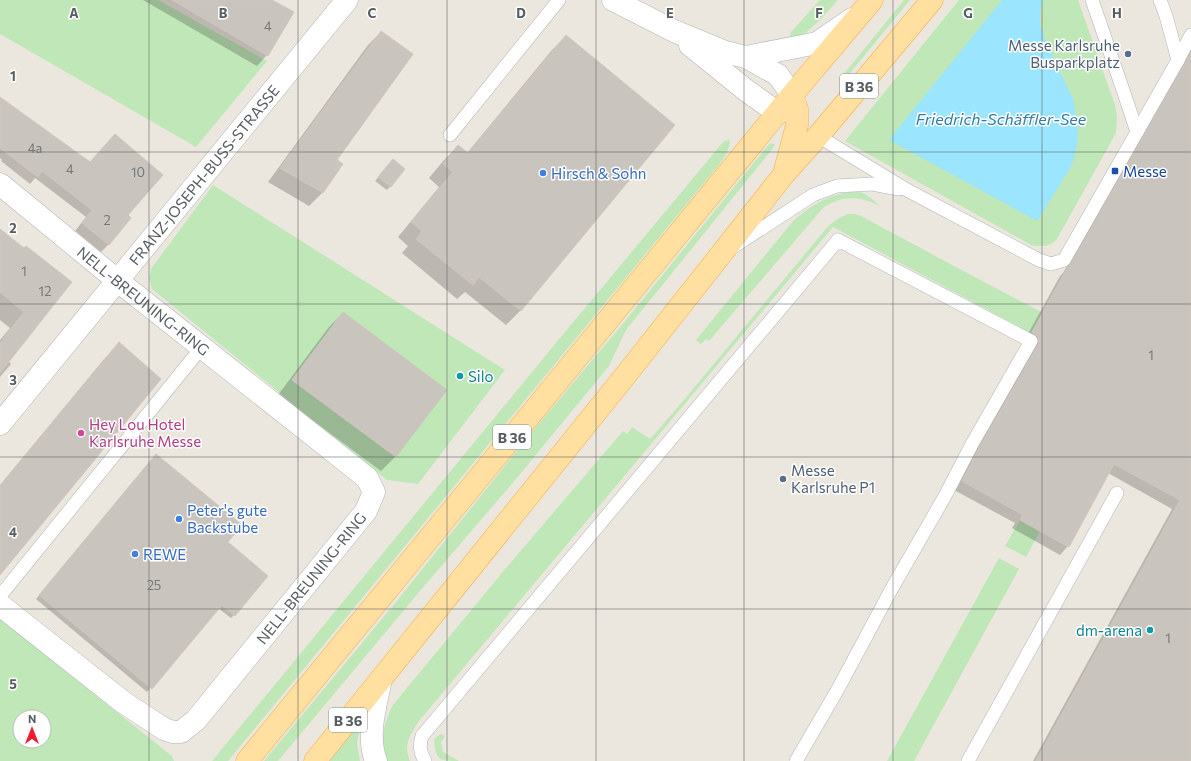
<svg xmlns="http://www.w3.org/2000/svg" width="1191" height="761" font-family="Commissioner,sans-serif">
<style>
.green{fill:#c0e7b8;fill-rule:evenodd}
.water{fill:#9be5ff}
.shadow{fill:#0003}
.building{fill:#c9c4bd;stroke:#d1c7bc}
.lines{fill:none;stroke-linecap:round;stroke-linejoin:round}
.service-casing{stroke:#b0b4b8;stroke-width:14}
.minor-casing{stroke:#b0b4b8;stroke-width:23}
.tertiary-casing{stroke:#b0b4b8;stroke-width:23}
.primary-casing{stroke:#fcab47;stroke-width:23}
.service{stroke:#fff;stroke-width:13}
.minor{stroke:#fff;stroke-width:22}
.tertiary{stroke:#fff;stroke-width:22}
.primary{stroke:#ffe0a0;stroke-width:22}
.grid{fill:none;stroke:#575d61;stroke-width:1;stroke-opacity:0.55}
.service-dot{fill:#5c6f8a;stroke:#fff;stroke-width:1.5}
.transit-dot{fill:#1a4fb4;stroke:#fff;stroke-width:1.5}
.shop-dot{fill:#3f7fe0;stroke:#fff;stroke-width:1.5}
.culture-dot{fill:#0f9aa8;stroke:#fff;stroke-width:1.5}
.hotel-dot{fill:#d1479c;stroke:#fff;stroke-width:1.5}
.labels{text-anchor:middle;dominant-baseline:central;stroke-width:3;stroke-linejoin:round;paint-order:stroke}
.number-label{font-size:13px;fill:#747778}
.shield{fill:#fff;stroke:#898e90;stroke-width:1}
.shield-label{font-size:14px;font-weight:bold;fill:#575d61}
.service-label{font-size:15px;fill:#4e5e75;stroke:#fff;text-anchor:end}
.transit-label{font-size:15px;fill:#164399;stroke:#fff;text-anchor:start}
.shop-label{font-size:15px;fill:#366cbe;stroke:#fff;text-anchor:start}
.street-label{font-size:15px;fill:#575d61;stroke:#fff}
.culture-label{font-size:15px;fill:#0d838f;stroke:#fff;text-anchor:start}
.hotel-label{font-size:15px;fill:#b23c85;stroke:#fff;text-anchor:start}
.water-label{font-size:16px;font-style:italic;fill:#2f7da6;stroke:#fff}
.grid-label{font-size:13px;text-anchor:middle;font-weight:bold;fill:#575d61;stroke:#fff;stroke-width:3;stroke-linejoin:round;paint-order:stroke}
</style>
<rect width="100%" height="100%" fill="#ece7de"/>
<!-- green -->
<g class="green">
<polygon points="0,0 158,0 267,61 196,147 0,34"/>
<path d="M820 0H838C829 10 808 35 796 38 794 39 792 38 790 38L791 32Z"/>
<polygon points="904,0 910,0 846,78 843,75"/>
<path d="M959 0H1078L1115 105 1117 116 1116 133 1057 239C1051 247 1040 247 1031 245L845 141Z"/>
<polygon points="729,140 730,143 727,153 718,166 228,761 212,761 560,338 724,141"/>
<polygon points="772,143 775,145 774,147 626,330 609,366 516,479 420,591 278,761 264,761 396,602 535,428 621,326 769,144"/>
<polygon points="213,185 505,370 418,484 387,480 152,289 149,278 151,269"/>
<path d="M857 191C866 193 873 200 880 206 859 196 843 195 823 208L709 341 706 339 701 344 696 340 793 221C814 203 829 194 857 191Z"/>
<path d="M848 214H855L861 216 956 267 1043 313 1031 333 833 227 419 721C410 735 403 744 410 761H387C378 740 384 726 392 706L506 568 623 431 627 434 632 427 650 439 683 401 825 230C832 222 838 218 848 214Z"/>
<polygon points="1020,520 1040,531 1026,557 1005,546"/>
<polygon points="999,558 1019,569 914,761 887,761"/>
<path d="M0 619 172 756 174 761H0ZM20 717H44V741H20Z"/>
<polygon points="358,726 360,728 357,743 360,761 329,761"/>
<path d="M441 734 445 736 441 742 443 752 459 761C439 761 436 761 434 739Z"/>
</g>
<!-- water -->
<polygon class="water" points="1002,0 1042,0 1040,13 1040,24 1044,37 1073,99 1078,128 1077,145 1072,165 1037,221 889,140"/>
<!-- shadow -->
<g class="shadow">
<polygon points="143,0 270,0 267,55 257,66"/>
<polygon points="381,32 335,160 342,165 322,193 309,206 268,182 368,45"/>
<polygon points="566,36 674,125 520,311 506,325 465,292 457,299 402,253 408,246 398,237 439,187 429,178 444,160 458,146 467,153 552,50"/>
<polygon points="1191,38 1191,761 1033,761 1172,509 1108,473 1068,546 1060,555 1012,528 1015,523 954,490 1024,341 1060,276 1063,273 1177,73"/>
<polygon points="0,98 90,163 115,135 126,215 109,244 101,252 75,231 86,217 35,178 30,184 1,161 2,160 0,158"/>
<polygon points="393,160 404,170 387,190 375,181"/>
<polygon points="0,231 70,282 8,361 11,364 0,377 0,340 10,328 0,320"/>
<polygon points="343,313 446,390 395,457 381,471 278,395 329,327"/>
<polygon points="119,344 0,572 0,485 105,358"/>
<polygon points="153,459 227,543 234,615 231,618 218,608 147,692 36,599"/>
</g>
<!-- building -->
<g class="building">
<polygon points="172,0 272,0 294,12 268,56"/>
<polygon points="381,31 413,54 337,160 343,164 323,193 280,168"/>
<polygon points="566,35 675,125 521,311 479,277 473,285 416,239 422,231 411,222 453,172 443,164 458,145 468,153"/>
<polygon points="1191,52 1191,761 1036,761 1180,500 1114,464 1069,547 1020,520 1023,515 962,481 979,448 1038,345 1039,341 1038,337 1032,332 1068,267 1071,264"/>
<polygon points="0,97 90,162 115,134 163,175 128,215 131,218 109,245 82,223 92,210 42,171 38,177 0,148"/>
<polygon points="393,159 405,169 391,187 378,177"/>
<polygon points="0,229 24,248 26,246 72,282 0,373 0,343 24,312 0,292"/>
<polygon points="343,312 447,390 396,457 292,380"/>
<polygon points="119,342 161,379 0,575 0,486"/>
<polygon points="156,454 242,525 228,542 268,576 235,616 222,605 152,689 39,595"/>
</g>
<g class="lines">
<defs>
<g id="service">
<polyline points="1092,0 1124,93 1137,132"/>
<polyline points="1178,60 1191,35"/>
<polyline points="450,135 559,0"/>
<polyline points="818,136 907,190 1039,260 1051,264 1064,260 1178,60 1166,16 1160,0"/>
<polyline points="733,247 813,195 837,186 872,184 899,189"/>
<polyline points="0,596 202,347"/>
<path d="M425 761C420 753 419 746 422 736L838 240 1031 341 972 444 945 496 891 590 838 689 796 761"/>
<polyline points="968,761 1117,493"/>
</g>
<g id="minor">
<path id="s1" d="M0 184 118 281 367 478 374 492 366 511 196 720 181 732H173L164 729 123 702 0 605"/>
<path id="s2" d="M0 424 347 0"/>
</g>
<g id="tertiary">
<polyline points="613,0 674,31 725,52 746,57 778,75 792,95"/>
<polyline points="690,45 747,91 778,113"/>
<polyline points="746,57 817,43 852,19"/>
<path d="M376 761C366 735 376 705 381 679"/>
</g>
<g id="primary">
<polyline points="785,170 797,125 797,109 792,95"/>
<polyline points="247,761 792,95 872,0"/>
<polyline points="315,761 629,371 785,173 818,136 932,0"/>
</g>
</defs>
<!-- service casing -->
<use href="#service" class="service-casing"/>
<!-- minor casing -->
<use href="#minor" class="minor-casing"/>
<!-- tertiary casing -->
<use href="#tertiary" class="tertiary-casing"/>
<!-- primary casing -->
<use href="#primary" class="primary-casing"/>
<!-- service -->
<use href="#service" class="service"/>
<!-- minor -->
<use href="#minor" class="minor"/>
<!-- tertiary -->
<use href="#tertiary" class="tertiary"/>
<!-- primary -->
<use href="#primary" class="primary"/>
</g>
<!-- grid -->
<path class="grid" d="M149 0V761M298 0V761M447 0V761M596 0V761M744 0V761M893 0V761M1042 0V761M0 152H1191M0 304H1191M0 457H1191M0 609H1191"/>
<!-- markers -->
<g class="service-dot">
<circle cx="1128" cy="54" r="4"/>
<circle cx="783" cy="479" r="4"/>
</g>
<rect class="transit-dot" x="1111" y="167" width="8" height="8" rx="2"/>
<g class="shop-dot">
<circle cx="543" cy="173" r="4"/>
<circle cx="179" cy="519" r="4"/>
<circle cx="135" cy="554" r="4"/>
</g>
<g class="culture-dot">
<circle cx="460" cy="376" r="4"/>
<circle cx="1150" cy="630" r="4"/>
</g>
<circle class="hotel-dot" cx="81" cy="433" r="4"/>
<g class="labels">
<!-- number labels -->
<g class="number-label">
<text x="268" y="26">4</text>
<text x="35" y="148">4a</text>
<text x="70" y="169">4</text>
<text x="138" y="172">10</text>
<text x="107" y="220">2</text>
<text x="24" y="271">1</text>
<text x="45" y="291">12</text>
<text x="1151" y="355">1</text>
<text x="154" y="585">25</text>
<text x="1168" y="638">1</text>
</g>
<!-- shield labels -->
<g class="shield">
<rect x="840" y="74" width="38" height="24" rx="3"/>
<rect x="493" y="425" width="38" height="24" rx="3"/>
<rect x="329" y="708" width="38" height="24" rx="3"/>
</g>
<g class="shield-label">
<text x="859" y="86">B 36</text>
<text x="512" y="437">B 36</text>
<text x="348" y="720">B 36</text>
</g>
<!-- service labels -->
<g class="service-label">
<text x="1120" y="45">Messe Karlsruhe<tspan x="1120" dy="17">Busparkplatz</tspan></text>
<text x="791" y="470" text-anchor="start">Messe<tspan x="791" dy="17">Karlsruhe P1</tspan></text>
</g>
<!-- transit labels -->
<g class="transit-label">
<text x="1123" y="171">Messe</text>
</g>
<!-- shop labels -->
<g class="shop-label">
<text x="551" y="173">Hirsch &amp; Sohn</text>
<text x="187" y="510">Peter's gute<tspan x="187" dy="17">Backstube</tspan></text>
<text x="143" y="554">REWE</text>
</g>
<!-- street labels -->
<g class="street-label">
<text stroke="none"><textPath href="#s2" startOffset="322">FRANZ-JOSEPH-BUSS-STRASSE</textPath></text>
<text stroke="none"><textPath href="#s1" startOffset="185">NELL-BREUNING-RING</textPath></text>
<text transform="translate(311 578) rotate(-51)">NELL-BREUNING-RING</text>
</g>
<!-- culture labels -->
<g class="culture-label">
<text x="468" y="376">Silo</text>
<text x="1142" y="630" text-anchor="end">dm-arena</text>
</g>
<!-- hotel labels -->
<g class="hotel-label">
<text x="89" y="424">Hey Lou Hotel<tspan x="89" dy="17">Karlsruhe Messe</tspan></text>
</g>
<!-- water labels -->
<g class="water-label">
<text x="1001" y="118">Friedrich-Schäffler-See</text>
</g>
</g>
<g class="grid-label">
<text x="74" y="18">A</text>
<text x="223" y="18">B</text>
<text x="372" y="18">C</text>
<text x="521" y="18">D</text>
<text x="670" y="18">E</text>
<text x="819" y="18">F</text>
<text x="968" y="18">G</text>
<text x="1117" y="18">H</text>
<text x="13" y="81">1</text>
<text x="13" y="233">2</text>
<text x="13" y="385">3</text>
<text x="13" y="537">4</text>
<text x="13" y="689">5</text>
</g>
<!-- north arrow -->
<g transform="translate(32 729)"><circle r="19" fill="#ffffff" stroke="#bcbec0"/>
<path d="M0-3L7 15L0 10L-7 15Z" fill="#f71a2e"/>
<text y="-6" font-size="11" font-weight="bold" text-anchor="middle" fill="#575d61">N</text>
</g>
</svg>
